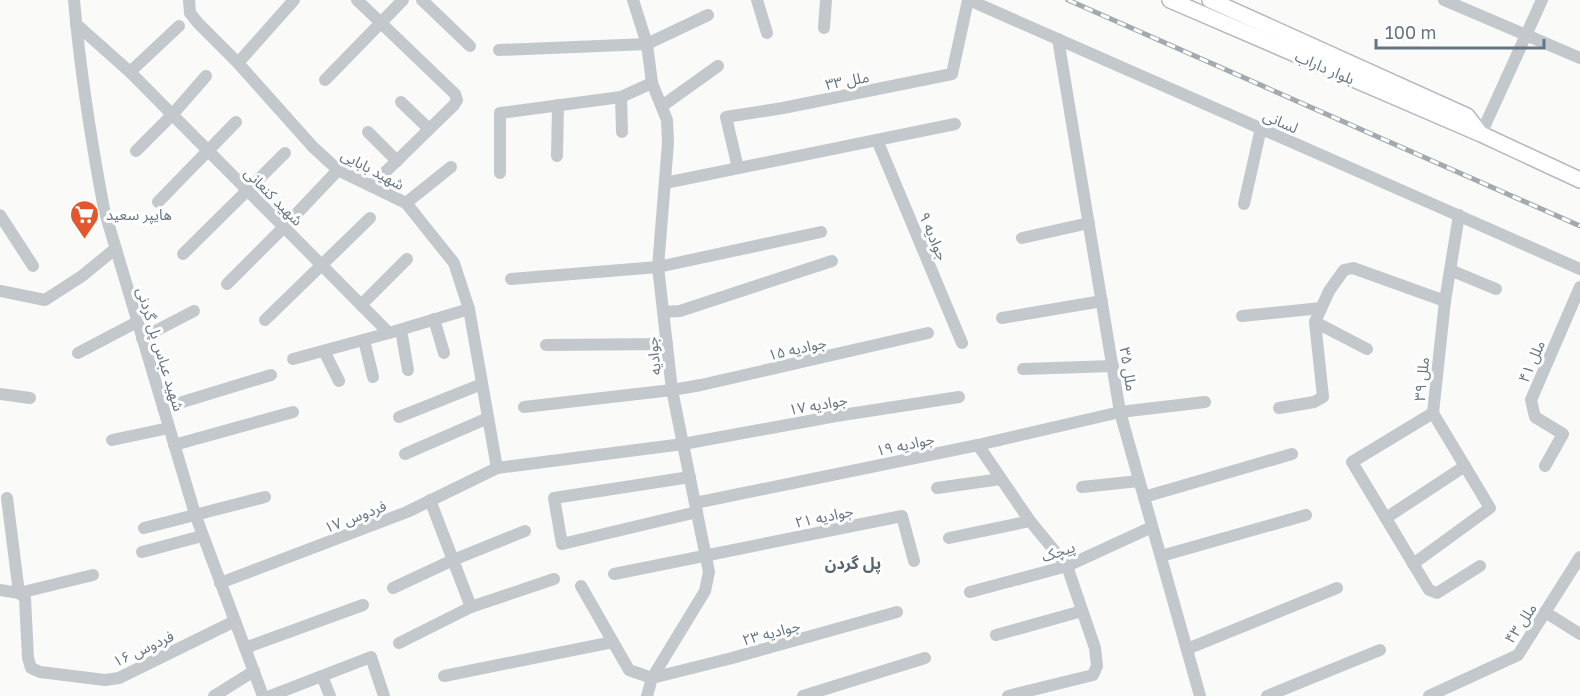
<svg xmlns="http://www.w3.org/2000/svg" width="1580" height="696" font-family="'Golos Text','Noto Sans Arabic',sans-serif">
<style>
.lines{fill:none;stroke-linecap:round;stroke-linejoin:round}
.major-casing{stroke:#b5babe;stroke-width:18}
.minor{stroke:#c3c8cc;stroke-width:12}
.major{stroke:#fff;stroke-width:15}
.rail-casing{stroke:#a2aab0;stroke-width:5}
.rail{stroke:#fff;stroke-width:3;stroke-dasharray:9;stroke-linecap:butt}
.labels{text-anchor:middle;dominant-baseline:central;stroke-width:6;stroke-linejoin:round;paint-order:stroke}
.street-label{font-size:15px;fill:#657683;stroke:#fff}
.poi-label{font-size:15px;fill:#657683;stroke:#fff;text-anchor:start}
.neighbourhood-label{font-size:16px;font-weight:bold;fill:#57646e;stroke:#fff}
</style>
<rect width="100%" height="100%" fill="#fafaf8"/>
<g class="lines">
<defs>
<g id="major">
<polyline points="1170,0 1481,134 1580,180"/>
<polyline points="1210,0 1467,116 1479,132"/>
</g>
</defs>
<!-- major casing -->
<use href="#major" class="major-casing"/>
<!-- minor -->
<g class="minor">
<path d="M74 0C80 70 91 140 104 209L195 514 263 696"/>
<polyline points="189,0 190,13 198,23 238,63 313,147 338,170 406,203 454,263 469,309 497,468"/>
<polyline points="357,0 455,94 457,100 454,105 371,186"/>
<polyline points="422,0 470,46"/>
<polyline points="633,0 647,44 652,83 667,120 668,143 658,267 672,390 709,572 705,591 652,678 647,696"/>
<polyline points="757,0 767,33"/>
<polyline points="969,0 1580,269"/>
<polyline points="1444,0 1580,58"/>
<polyline points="76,24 130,72 389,333"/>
<polyline points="824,28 826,0"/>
<polyline points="1058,39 1120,412 1200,696"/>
<polyline points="499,50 647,44 708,15"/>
<polyline points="238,63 294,0"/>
<polyline points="130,72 179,26"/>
<polyline points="325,80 403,0"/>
<polyline points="621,97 622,132"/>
<polyline points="401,102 429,129"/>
<polyline points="662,106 718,66"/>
<polyline points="368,132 397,161"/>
<polyline points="1481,134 1542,0"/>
<polyline points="877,140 962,343"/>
<polyline points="136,151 172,115 206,76"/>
<polyline points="557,156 558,105"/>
<polyline points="738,168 726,117 783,108 952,74 968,0"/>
<polyline points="500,173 500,113 621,97 652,83"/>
<polyline points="665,183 955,124"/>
<polyline points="158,202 236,122"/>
<polyline points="406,203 451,167"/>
<polyline points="1244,204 1261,128"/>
<polyline points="0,215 33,266"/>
<polyline points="1022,238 1089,223"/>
<polyline points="183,254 285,153"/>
<polyline points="1450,270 1496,289"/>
<polyline points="511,279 658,267 821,232"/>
<polyline points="227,284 284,227 338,170"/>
<polyline points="0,291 45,300 82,276 115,249"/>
<polyline points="361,305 407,259"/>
<polyline points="663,312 680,311 832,261"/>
<polyline points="1242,316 1321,308"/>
<polyline points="1002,318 1102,301"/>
<polyline points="434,319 444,353"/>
<polyline points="265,320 370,218"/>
<polyline points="1315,322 1367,349"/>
<polyline points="401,330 408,370"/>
<polyline points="142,338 194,311"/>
<polyline points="364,340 373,377"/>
<polyline points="546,345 667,344"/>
<polyline points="324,351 339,381"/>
<polyline points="78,353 137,322"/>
<polyline points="293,359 389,333 469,309"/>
<polyline points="1023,369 1113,366"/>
<polyline points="0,394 30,398"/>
<polyline points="524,407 672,390 701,385 928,333"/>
<polyline points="163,408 271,375"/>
<polyline points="1279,408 1314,402 1323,397 1315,322 1329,291 1344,270 1353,268 1445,301"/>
<polyline points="1433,413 1352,462 1429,590 1437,593 1480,566"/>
<polyline points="399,417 482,384"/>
<polyline points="112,440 169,428"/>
<polyline points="174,445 293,412"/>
<polyline points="978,445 1030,521 1067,566 1095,648 1097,666 1093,675 1008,696"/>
<polyline points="405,454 488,418"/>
<polyline points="1545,466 1563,434 1535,417 1531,400 1580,287"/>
<polyline points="690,477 554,498 562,544 697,512"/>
<polyline points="1082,487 1139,481"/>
<polyline points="937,488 1001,479"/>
<polyline points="1144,497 1292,454"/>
<polyline points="7,498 19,593"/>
<polyline points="430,500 471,607"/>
<polyline points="695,503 978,445 1120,412 1205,402"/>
<polyline points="1386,518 1465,466"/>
<polyline points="144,528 265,497"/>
<polyline points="949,538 1030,521"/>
<polyline points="142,552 202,536"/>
<polyline points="1161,556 1306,515"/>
<polyline points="1413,564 1490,508 1433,413 1445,301 1459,215"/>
<polyline points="614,574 902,516 914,561"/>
<polyline points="220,583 407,512 497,468 683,444 836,416 959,397"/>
<polyline points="581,586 629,670 652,678 732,658 897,612"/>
<polyline points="393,588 453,560 525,531"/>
<polyline points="0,590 19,593 93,575"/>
<polyline points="970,592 1067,566 1152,527"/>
<polyline points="19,593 25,598 28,658 31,668 40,672 105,680 119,678 235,621"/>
<polyline points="1545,612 1580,634"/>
<polyline points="996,635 1082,611"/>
<polyline points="399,643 471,607 554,579"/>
<polyline points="245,648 363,605"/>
<polyline points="1187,649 1337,588"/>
<polyline points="322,676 330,696"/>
<polyline points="444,676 613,642"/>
<polyline points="214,696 254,671"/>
<polyline points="270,696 371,657 384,696"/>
<polyline points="803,696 925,658"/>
<polyline points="1267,696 1380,650"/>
<polyline points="1429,696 1518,655 1580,557"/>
</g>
<!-- major -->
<use href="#major" class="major"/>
<defs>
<polyline id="rail" points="1068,0 1580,226"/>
</defs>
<!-- rail casing -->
<use href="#rail" class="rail-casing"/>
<!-- rail -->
<use href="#rail" class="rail"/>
</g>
<!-- icons -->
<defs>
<symbol id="supermarket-pin" viewBox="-11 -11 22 30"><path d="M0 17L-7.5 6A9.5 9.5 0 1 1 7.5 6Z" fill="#e4572e" stroke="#fff"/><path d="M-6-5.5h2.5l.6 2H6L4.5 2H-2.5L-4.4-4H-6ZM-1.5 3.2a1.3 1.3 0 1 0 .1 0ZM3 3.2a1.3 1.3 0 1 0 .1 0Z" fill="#fff"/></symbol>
</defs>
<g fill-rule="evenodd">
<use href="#supermarket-pin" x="68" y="198" width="33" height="45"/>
</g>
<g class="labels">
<!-- street labels -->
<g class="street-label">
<text transform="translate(1325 67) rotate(23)">بلوار داراب</text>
<text transform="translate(847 80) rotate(-11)">ملل ۳۳</text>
<text transform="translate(1281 121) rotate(24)">لسانی</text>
<text transform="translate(373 169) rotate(28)">شهید بابایی</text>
<text transform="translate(274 196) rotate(45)">شهید کنعانی</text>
<text transform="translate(934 236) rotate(67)">جوادیه ۹</text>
<text transform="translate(797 348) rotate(-13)">جوادیه ۱۵</text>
<text transform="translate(161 349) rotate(73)">شهید عباس پل گردنی</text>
<text transform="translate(653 356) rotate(-96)">جوادیه</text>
<text transform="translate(1531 361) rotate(-66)">ملل ۴۱</text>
<text transform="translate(1129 369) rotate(81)">ملل ۳۵</text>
<text transform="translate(1421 379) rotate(-84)">ملل ۳۹</text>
<text transform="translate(818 404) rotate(-10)">جوادیه ۱۷</text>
<text transform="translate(905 444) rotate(-12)">جوادیه ۱۹</text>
<text transform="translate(355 516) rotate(-21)">فردوس ۱۷</text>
<text transform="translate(824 516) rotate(-12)">جوادیه ۲۱</text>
<text transform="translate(1058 551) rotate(-19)">پیچک</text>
<text transform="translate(1520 623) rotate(-56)">ملل ۴۳</text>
<text transform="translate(771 632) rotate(-15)">جوادیه ۲۳</text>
<text transform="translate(143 648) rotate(-25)">فردوس ۱۶</text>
</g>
<!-- poi labels -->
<g class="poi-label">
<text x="106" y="214">هایپر سعید</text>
</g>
<!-- neighbourhood labels -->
<g class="neighbourhood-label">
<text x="853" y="563">پل گردن</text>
</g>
</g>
<!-- scale -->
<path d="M1376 39v9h168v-9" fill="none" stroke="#657683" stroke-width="3"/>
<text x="1385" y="39" font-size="18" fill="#657683" stroke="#ffffff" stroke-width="4.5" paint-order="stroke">100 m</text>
</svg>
